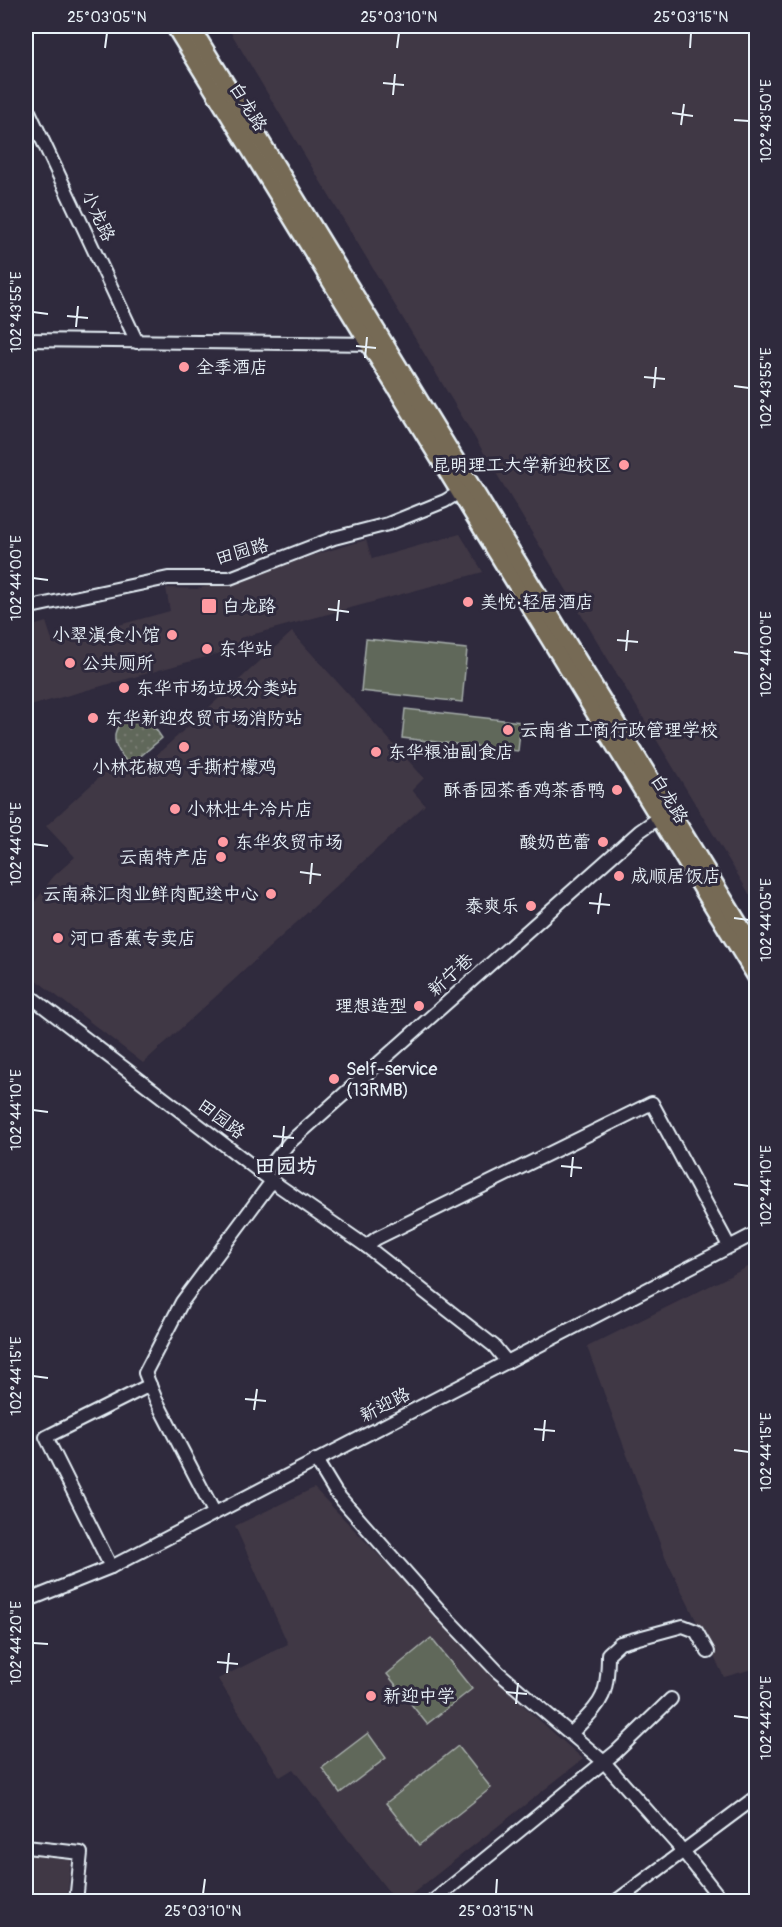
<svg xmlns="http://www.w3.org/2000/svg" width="782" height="1927" font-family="Pangolin,'LXGW WenKai TC',sans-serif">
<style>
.built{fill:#413845}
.grass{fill:#61675a;stroke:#a4aca9;stroke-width:1.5}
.park{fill:url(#park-dots);stroke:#a4aca9;stroke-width:1.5}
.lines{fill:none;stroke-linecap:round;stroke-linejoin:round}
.minor-casing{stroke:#e8f1f8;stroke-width:16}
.major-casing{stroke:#e8f1f8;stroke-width:20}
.minor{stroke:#2f2a3d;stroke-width:12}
.major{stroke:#766a55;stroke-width:15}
.ticks{fill:none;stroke:#e8f1f8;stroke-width:2}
.poi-dot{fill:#ff9aa2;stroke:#2f2a3d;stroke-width:2}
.labels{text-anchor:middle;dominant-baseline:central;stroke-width:6;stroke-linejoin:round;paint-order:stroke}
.street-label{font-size:18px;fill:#e8f1f8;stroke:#2f2a3d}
.poi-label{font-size:18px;fill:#e8f1f8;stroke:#2f2a3d;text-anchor:start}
.quarter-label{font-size:21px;font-weight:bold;fill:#e8f1f8;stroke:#2f2a3d}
.neatline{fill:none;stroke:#e8f1f8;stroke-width:2}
.ticks-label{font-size:15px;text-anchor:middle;fill:#e8f1f8}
</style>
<defs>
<pattern id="park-dots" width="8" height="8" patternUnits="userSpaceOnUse" patternTransform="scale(1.5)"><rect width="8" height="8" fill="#61675a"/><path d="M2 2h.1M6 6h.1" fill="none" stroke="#787d72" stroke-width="1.8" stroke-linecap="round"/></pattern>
</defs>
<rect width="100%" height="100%" fill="#2f2a3d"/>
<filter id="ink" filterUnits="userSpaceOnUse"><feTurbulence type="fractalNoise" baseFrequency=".0167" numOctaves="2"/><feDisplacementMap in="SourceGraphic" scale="12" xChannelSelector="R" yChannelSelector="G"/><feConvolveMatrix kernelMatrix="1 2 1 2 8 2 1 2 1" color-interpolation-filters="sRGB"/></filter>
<g filter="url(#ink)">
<!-- built -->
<g class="built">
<polygon points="227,26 756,26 756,905"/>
<polygon points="460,534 483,572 240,638 242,647 26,707 26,621 31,620 33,626 46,622 53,643 170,611 166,588 197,589 366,540 372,559"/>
<polygon points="292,632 424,778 412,790 425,805 143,1063 26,972 26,914 53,877 75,857 46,826 124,755 139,771"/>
<polygon points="756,1263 756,1668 724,1677 665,1557 587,1347"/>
<polygon points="314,1488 530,1712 583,1759 403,1901 396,1901 293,1769 280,1777 218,1679 288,1644 235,1526"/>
<polygon points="26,1855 71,1860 67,1901 26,1901"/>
</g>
<!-- grass -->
<g class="grass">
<polygon points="366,639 467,649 462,702 361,691"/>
<polygon points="405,709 521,722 518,751 402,738"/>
<polygon points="431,1638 472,1689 427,1724 387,1674"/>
<polygon points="368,1733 386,1758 340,1793 322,1768"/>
<polygon points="458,1746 491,1788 419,1845 386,1803"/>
</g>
<!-- park -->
<path class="park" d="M142 709 162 738 130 765C106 741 111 722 142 709Z"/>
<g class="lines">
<defs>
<g id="minor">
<polyline points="26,105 137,342"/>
<polyline points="26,340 376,344"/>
<polyline points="26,608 168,578 230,578 334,538 388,524 445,501 458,493"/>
<polyline points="26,993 272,1181 366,1246 494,1346 507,1362"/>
<polyline points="263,1174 289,1143 640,831 666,813"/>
<polyline points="366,1246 377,1238 652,1103 729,1246"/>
<polyline points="316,1460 336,1493 440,1611 498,1672 604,1762 683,1851 723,1902"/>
<polyline points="214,1512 156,1400 145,1373 182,1302 272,1181"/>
<polyline points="111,1567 46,1437 150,1385"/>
<polyline points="26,1601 111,1567 756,1233"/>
<path d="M572 1733C602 1701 608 1699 608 1654L620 1643 683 1626 696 1631 708 1652"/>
<polyline points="26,1847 81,1853 76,1902"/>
<polyline points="432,1902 616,1752 671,1699"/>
<polyline points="615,1902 756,1797"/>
</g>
<g id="major">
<polyline points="174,26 756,977"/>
<polyline points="191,26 756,951"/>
</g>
</defs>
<!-- minor casing -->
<use href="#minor" class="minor-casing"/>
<!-- major casing -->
<use href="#major" class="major-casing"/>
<!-- minor -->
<use href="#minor" class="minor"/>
<!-- major -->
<use href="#major" class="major"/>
</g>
</g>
<!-- ticks -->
<path class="ticks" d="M105 48 107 33M397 48 399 33M690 48 691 33M383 83 404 85M393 95 395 74M672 113 693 116M734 120 749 121M681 125 684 104M33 312 48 314M67 316 88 318M76 327 78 306M356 346 376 348M365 358 367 337M644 377 665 379M734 386 749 388M654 388 656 367M33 578 48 580M328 609 349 612M337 621 339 600M617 640 638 642M626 651 628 630M734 652 749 654M33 844 48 846M300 872 321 875M310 884 312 863M589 903 610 905M598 914 601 893M734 918 749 920M33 1110 48 1112M273 1136 294 1138M282 1147 284 1126M561 1166 582 1168M571 1177 573 1157M734 1184 749 1186M33 1376 48 1378M245 1399 266 1401M254 1410 257 1389M534 1429 555 1431M543 1441 545 1420M734 1450 749 1452M33 1643 48 1644M217 1662 238 1664M227 1673 229 1653M506 1692 527 1694M516 1704 518 1683M734 1716 749 1718M203 1894 205 1879M496 1894 497 1879"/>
<!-- markers -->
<g class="poi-dot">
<circle cx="184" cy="367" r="6"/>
<circle cx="624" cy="465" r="6"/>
<circle cx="468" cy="602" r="6"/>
<rect x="201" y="598" width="16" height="16" rx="3"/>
<circle cx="172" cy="635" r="6"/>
<circle cx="207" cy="649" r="6"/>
<circle cx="70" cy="663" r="6"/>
<circle cx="124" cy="688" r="6"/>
<circle cx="93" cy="718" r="6"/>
<circle cx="508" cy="730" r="6"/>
<circle cx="184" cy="747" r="6"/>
<circle cx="376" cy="752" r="6"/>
<circle cx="617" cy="790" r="6"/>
<circle cx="175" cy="809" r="6"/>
<circle cx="223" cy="842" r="6"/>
<circle cx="603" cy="842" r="6"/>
<circle cx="221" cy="857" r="6"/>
<circle cx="619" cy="876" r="6"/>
<circle cx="271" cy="894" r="6"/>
<circle cx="531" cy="906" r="6"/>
<circle cx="58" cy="938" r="6"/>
<circle cx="419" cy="1006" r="6"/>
<circle cx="334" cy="1079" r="6"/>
<circle cx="371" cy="1696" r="6"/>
</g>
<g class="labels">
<!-- street labels -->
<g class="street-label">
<text transform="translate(248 107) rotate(58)">白龙路</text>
<text transform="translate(98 216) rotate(65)">小龙路</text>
<text transform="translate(242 552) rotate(-16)">田园路</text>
<text transform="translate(669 799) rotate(59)">白龙路</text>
<text transform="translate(451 975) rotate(-42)">新宁巷</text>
<text transform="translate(221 1119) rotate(37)">田园路</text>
<text transform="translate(385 1405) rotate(-27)">新迎路</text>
</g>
<!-- poi labels -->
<g class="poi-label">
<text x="196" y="367">全季酒店</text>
<text x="612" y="465" text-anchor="end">昆明理工大学新迎校区</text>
<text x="480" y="602">美悦·轻居酒店</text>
<text x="222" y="606">白龙路</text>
<text x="160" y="635" text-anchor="end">小翠滇食小馆</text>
<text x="219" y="649">东华站</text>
<text x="82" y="663">公共厕所</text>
<text x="136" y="688">东华市场垃圾分类站</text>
<text x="105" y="718">东华新迎农贸市场消防站</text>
<text x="520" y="730">云南省工商行政管理学校</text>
<text x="388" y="752">东华粮油副食店</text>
<text x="184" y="767" text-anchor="middle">小林花椒鸡 手撕柠檬鸡</text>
<text x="605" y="790" text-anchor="end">酥香园茶香鸡茶香鸭</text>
<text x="187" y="809">小林壮牛冷片店</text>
<text x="235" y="842">东华农贸市场</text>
<text x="591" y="842" text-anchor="end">酸奶芭蕾</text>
<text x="209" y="857" text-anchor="end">云南特产店</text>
<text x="631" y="876">成顺居饭店</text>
<text x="259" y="894" text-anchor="end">云南森汇肉业鲜肉配送中心</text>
<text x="519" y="906" text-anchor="end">泰爽乐</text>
<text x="70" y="938">河口香蕉专卖店</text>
<text x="407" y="1006" text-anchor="end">理想造型</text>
<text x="346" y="1069">Self-service<tspan x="346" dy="21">(13RMB)</tspan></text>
<text x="383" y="1696">新迎中学</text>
</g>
<!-- quarter labels -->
<g class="quarter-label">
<text x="286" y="1166">田园坊</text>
</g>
</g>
<!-- margin -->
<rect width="782" height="1927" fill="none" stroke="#2f2a3d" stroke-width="66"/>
<rect x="33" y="33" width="716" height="1861" class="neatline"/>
<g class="ticks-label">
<text x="107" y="22">25°03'05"N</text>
<text x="399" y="22">25°03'10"N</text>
<text x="691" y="22">25°03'15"N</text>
<text transform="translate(766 121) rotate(-90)" y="5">102°43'50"E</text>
<text transform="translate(16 312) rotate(-90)" y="5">102°43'55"E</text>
<text transform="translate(766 388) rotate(-90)" y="5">102°43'55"E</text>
<text transform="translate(16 578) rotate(-90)" y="5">102°44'00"E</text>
<text transform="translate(766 654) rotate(-90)" y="5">102°44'00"E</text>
<text transform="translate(16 844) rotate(-90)" y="5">102°44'05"E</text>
<text transform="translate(766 920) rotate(-90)" y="5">102°44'05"E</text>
<text transform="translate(16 1110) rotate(-90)" y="5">102°44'10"E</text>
<text transform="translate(766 1186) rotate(-90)" y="5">102°44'10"E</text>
<text transform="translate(16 1376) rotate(-90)" y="5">102°44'15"E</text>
<text transform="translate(766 1452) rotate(-90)" y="5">102°44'15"E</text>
<text transform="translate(16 1643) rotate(-90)" y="5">102°44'20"E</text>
<text transform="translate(766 1718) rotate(-90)" y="5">102°44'20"E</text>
<text x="203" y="1916">25°03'10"N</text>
<text x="496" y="1916">25°03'15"N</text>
</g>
</svg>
